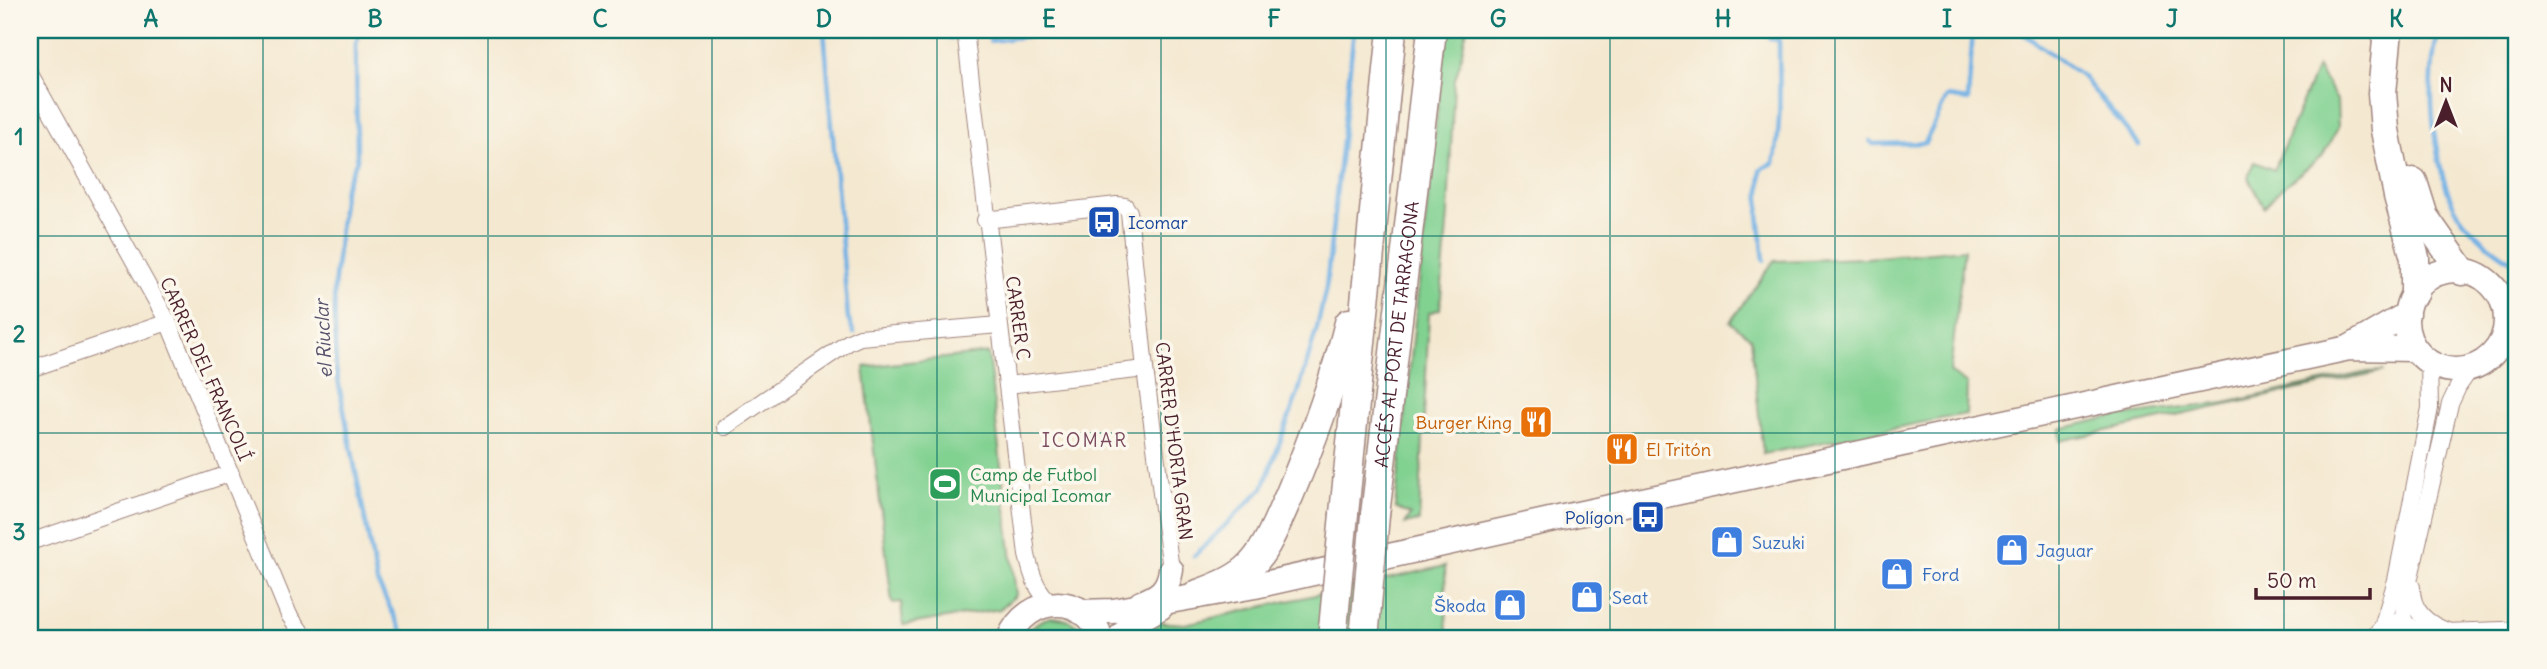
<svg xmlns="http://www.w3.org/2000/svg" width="2547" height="669" font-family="Delius,sans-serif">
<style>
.green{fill:#81d191;stroke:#66785e;stroke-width:2}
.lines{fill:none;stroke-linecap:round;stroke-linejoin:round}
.stream{stroke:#70b0e4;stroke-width:4.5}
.street-casing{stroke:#9f847e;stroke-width:18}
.secondary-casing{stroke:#9f847e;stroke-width:25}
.primary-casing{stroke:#9f847e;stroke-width:27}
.highway-casing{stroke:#9f847e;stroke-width:31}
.street{stroke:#fff;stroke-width:16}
.secondary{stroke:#fff;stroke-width:23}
.primary{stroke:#fff;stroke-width:24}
.highway{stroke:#fff;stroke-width:28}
.highway-bridge-casing{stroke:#9f847e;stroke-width:31;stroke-linecap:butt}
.highway-bridge{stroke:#fff;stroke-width:28}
.grid{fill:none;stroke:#0f766e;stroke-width:2;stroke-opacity:0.55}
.labels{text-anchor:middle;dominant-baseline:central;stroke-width:7;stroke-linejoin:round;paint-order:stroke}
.transit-label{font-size:18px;fill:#164399;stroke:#fbf7ec;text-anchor:start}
.street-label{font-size:18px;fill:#4a1f2b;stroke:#fbf7ec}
.food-label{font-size:18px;fill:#c56008;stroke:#fbf7ec;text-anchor:end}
.leisure-label{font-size:18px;fill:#27864d;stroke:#fbf7ec;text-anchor:start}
.shop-label{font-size:18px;fill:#366cbe;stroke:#fbf7ec;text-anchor:start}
.water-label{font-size:19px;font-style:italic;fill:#57526c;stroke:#fbf7ec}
.neighbourhood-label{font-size:19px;letter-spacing:2px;fill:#7b4b60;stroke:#fbf7ec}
.neatline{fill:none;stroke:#0f766e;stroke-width:2.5}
.grid-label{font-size:23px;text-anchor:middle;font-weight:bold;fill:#0f766e}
</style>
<rect width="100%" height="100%" fill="#fbf7ec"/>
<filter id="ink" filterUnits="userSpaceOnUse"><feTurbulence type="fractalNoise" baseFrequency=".0143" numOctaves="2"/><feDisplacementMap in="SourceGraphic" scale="14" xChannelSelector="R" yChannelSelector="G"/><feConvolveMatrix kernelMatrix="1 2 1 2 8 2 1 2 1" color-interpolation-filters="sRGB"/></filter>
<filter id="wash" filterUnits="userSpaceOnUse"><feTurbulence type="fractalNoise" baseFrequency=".00686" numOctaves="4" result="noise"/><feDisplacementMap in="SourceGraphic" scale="28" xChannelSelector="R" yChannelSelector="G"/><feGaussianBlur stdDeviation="1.57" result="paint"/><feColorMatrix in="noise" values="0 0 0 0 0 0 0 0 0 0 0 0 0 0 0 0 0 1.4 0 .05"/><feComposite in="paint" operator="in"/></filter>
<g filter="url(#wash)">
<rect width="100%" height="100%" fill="#f4e8d0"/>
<!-- green -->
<g class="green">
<path d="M1449 30H1467C1462 47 1461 65 1454 81L1448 214 1440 309 1429 313 1419 521 1405 524 1410 515 1395 508 1443 58Z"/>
<polygon points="2317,67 2337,100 2338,128 2323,155 2283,187 2264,207 2248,177 2255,162 2274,170"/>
<polygon points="1964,249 1950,372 1967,384 1966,414 1763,454 1751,338 1730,322 1774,261 1867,258"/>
<polygon points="988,353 1016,595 1000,609 903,625 901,602 892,603 864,367"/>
<polygon points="2384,371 2060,441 2060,429 2111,417 2225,403 2368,372"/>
<polygon points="1445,566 1447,639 1130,639 1156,622 1185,624"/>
<path d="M1051 617C1068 618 1079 624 1087 639H1023C1030 627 1037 621 1051 617Z"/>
</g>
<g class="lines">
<!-- stream -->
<g class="stream">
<polyline points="361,30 356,43 357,160 344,189 334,289 336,369 377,582 406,639"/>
<polyline points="824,30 848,318 854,333"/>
<polyline points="922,30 951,38"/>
<polyline points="2018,30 2082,76 2139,145"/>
<path d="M2439 30C2425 78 2432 161 2454 206 2467 231 2494 250 2517 265"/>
<polyline points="990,41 1028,36 1028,30"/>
<polyline points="1870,141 1873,144 1925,143 1947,97 1968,100 1973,30"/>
<path d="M1764 260 1759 215 1761 169 1774 163C1782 123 1779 81 1779 40L1770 39V30"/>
<polyline points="1194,556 1263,488 1298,393 1317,328 1326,288 1354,30"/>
</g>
</g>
</g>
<g filter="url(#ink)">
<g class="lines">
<defs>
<g id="street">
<path d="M965 30 1027 555C1032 576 1036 590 1052 604"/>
<polyline points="30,74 168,322 289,615 306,639"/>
<polyline points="985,220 1117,205 1125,206 1129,212 1145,369 1171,570"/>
<polyline points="30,369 168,322"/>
<polyline points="1007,385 1145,369"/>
<polyline points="725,427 849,342 860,337 999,325"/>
<polyline points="30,542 231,473"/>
<path d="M2412 587C2411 612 2428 625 2450 632"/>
<polyline points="2407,628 2403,616 2405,599 2450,404 2458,387 2471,368"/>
<polyline points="2380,634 2396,580 2430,408 2429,362"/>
</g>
<g id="secondary">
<polyline points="2414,634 2430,636 2517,633"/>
<path d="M2377 639C2387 621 2407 621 2417 639"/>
</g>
<g id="primary">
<circle cx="2456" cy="320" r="50"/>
<polyline points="2350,347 2407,314"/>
<path d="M1141 603C1159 596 1168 590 1171 570"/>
<polyline points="1081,612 1113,611 1255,586 1559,518 2349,348 2415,349"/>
<path d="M1009 639C1027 594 1087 591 1101 639"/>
<polyline points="1118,639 1135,622 1161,607"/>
</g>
<g id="highway">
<polyline points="2388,30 2382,93 2385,130 2398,196 2415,258 2415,292"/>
<polyline points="2413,182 2424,217 2462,271"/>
<polyline points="1344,514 1392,30"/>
<path id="s1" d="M1375 515 1432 30"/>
<path d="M1198 594C1214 588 1231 582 1246 570 1267 552 1277 521 1289 496 1313 439 1334 383 1349 323"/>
</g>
</defs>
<!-- street casing -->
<use href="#street" class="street-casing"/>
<!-- secondary casing -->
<use href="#secondary" class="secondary-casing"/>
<!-- primary casing -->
<use href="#primary" class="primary-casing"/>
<!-- highway casing -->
<use href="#highway" class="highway-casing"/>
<!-- street -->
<use href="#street" class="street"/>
<!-- secondary -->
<use href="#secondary" class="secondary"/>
<!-- primary -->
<use href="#primary" class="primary"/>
<!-- highway -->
<use href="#highway" class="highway"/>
<defs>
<g id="highway-bridge">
<polyline points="1332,639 1344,514"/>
<polyline points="1364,639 1375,515"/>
</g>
</defs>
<!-- highway-bridge casing -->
<use href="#highway-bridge" class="highway-bridge-casing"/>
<!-- highway-bridge -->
<use href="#highway-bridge" class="highway-bridge"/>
</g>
</g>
<!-- grid -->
<path class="grid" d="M263 30V639M488 30V639M712 30V639M937 30V639M1161 30V639M1386 30V639M1610 30V639M1835 30V639M2059 30V639M2284 30V639M30 236H2517M30 433H2517"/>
<!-- icons -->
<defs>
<symbol id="bus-square" viewBox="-11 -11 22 22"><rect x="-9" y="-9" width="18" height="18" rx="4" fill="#1a4fb4" stroke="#fbf7ec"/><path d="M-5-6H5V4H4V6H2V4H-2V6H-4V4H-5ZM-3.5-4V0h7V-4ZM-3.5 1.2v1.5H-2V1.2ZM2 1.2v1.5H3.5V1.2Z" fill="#fff"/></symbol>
<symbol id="restaurant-square" viewBox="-11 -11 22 22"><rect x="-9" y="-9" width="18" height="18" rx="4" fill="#e8710a" stroke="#fbf7ec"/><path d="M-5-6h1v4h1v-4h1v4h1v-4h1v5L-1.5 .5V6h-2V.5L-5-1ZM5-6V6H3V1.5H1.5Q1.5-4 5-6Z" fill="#fff"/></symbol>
<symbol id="stadium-square" viewBox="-11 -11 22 22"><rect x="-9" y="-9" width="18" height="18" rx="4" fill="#2e9e5b" stroke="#fbf7ec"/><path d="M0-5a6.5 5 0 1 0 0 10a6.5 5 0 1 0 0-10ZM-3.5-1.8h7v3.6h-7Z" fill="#fff"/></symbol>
<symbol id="shop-square" viewBox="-11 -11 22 22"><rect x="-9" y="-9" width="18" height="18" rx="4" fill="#3f7fe0" stroke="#fbf7ec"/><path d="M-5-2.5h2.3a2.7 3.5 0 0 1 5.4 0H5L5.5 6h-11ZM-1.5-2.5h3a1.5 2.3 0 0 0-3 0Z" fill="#fff"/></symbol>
</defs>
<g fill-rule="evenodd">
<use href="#bus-square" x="1085" y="203" width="38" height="38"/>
<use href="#restaurant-square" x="1517" y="403" width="38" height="38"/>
<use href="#restaurant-square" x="1603" y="430" width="38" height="38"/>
<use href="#stadium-square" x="926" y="465" width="38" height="38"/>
<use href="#bus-square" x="1629" y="498" width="38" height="38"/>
<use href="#shop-square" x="1708" y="523" width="38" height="38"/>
<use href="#shop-square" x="1993" y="531" width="38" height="38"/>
<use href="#shop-square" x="1878" y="555" width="38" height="38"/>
<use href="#shop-square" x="1568" y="578" width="38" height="38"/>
<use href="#shop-square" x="1491" y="586" width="38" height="38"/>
</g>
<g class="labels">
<!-- transit labels -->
<g class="transit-label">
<text x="1128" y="222">Icomar</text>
<text x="1624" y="517" text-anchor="end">Polígon</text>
</g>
<!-- street labels -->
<g class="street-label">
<text transform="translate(1018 318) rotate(82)">CARRER C</text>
<text stroke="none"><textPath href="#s1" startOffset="182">ACCÉS AL PORT DE TARRAGONA</textPath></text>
<text transform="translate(206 369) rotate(66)">CARRER DEL FRANCOLÍ</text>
<text transform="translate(1174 441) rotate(83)">CARRER D'HORTA GRAN</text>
</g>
<!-- food labels -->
<g class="food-label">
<text x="1512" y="422">Burger King</text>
<text x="1646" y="449" text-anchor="start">El Tritón</text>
</g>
<!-- leisure labels -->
<g class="leisure-label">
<text x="970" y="474">Camp de Futbol<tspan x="970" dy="21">Municipal Icomar</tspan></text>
</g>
<!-- shop labels -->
<g class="shop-label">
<text x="1752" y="542">Suzuki</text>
<text x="2036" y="550">Jaguar</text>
<text x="1922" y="574">Ford</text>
<text x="1612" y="597">Seat</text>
<text x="1486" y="605" text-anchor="end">Škoda</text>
</g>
<!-- water labels -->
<g class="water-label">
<text transform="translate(323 339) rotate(-93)">el Riuclar</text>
</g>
<!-- neighbourhood labels -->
<g class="neighbourhood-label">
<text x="1085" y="440">ICOMAR</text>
</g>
</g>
<!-- margin -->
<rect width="2547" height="669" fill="none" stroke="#fbf7ec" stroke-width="77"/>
<!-- north arrow -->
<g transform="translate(2446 102)" stroke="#fbf7ec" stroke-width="5" paint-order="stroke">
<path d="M0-5L12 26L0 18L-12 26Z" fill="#4a1f2b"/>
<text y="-10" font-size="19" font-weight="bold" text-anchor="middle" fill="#4a1f2b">N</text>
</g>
<!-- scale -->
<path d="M2256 588v10h114v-10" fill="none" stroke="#4a1f2b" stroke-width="3.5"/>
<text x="2267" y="588" font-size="21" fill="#4a1f2b" stroke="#fbf7ec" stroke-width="5" paint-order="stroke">50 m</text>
<rect x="38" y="38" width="2470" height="592" class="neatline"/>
<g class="grid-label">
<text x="151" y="27">A</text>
<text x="375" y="27">B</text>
<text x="600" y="27">C</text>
<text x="824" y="27">D</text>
<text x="1049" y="27">E</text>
<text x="1274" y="27">F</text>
<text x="1498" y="27">G</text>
<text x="1723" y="27">H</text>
<text x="1947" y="27">I</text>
<text x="2172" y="27">J</text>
<text x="2396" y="27">K</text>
<text x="19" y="145">1</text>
<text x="19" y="342">2</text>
<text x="19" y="540">3</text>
</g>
</svg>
